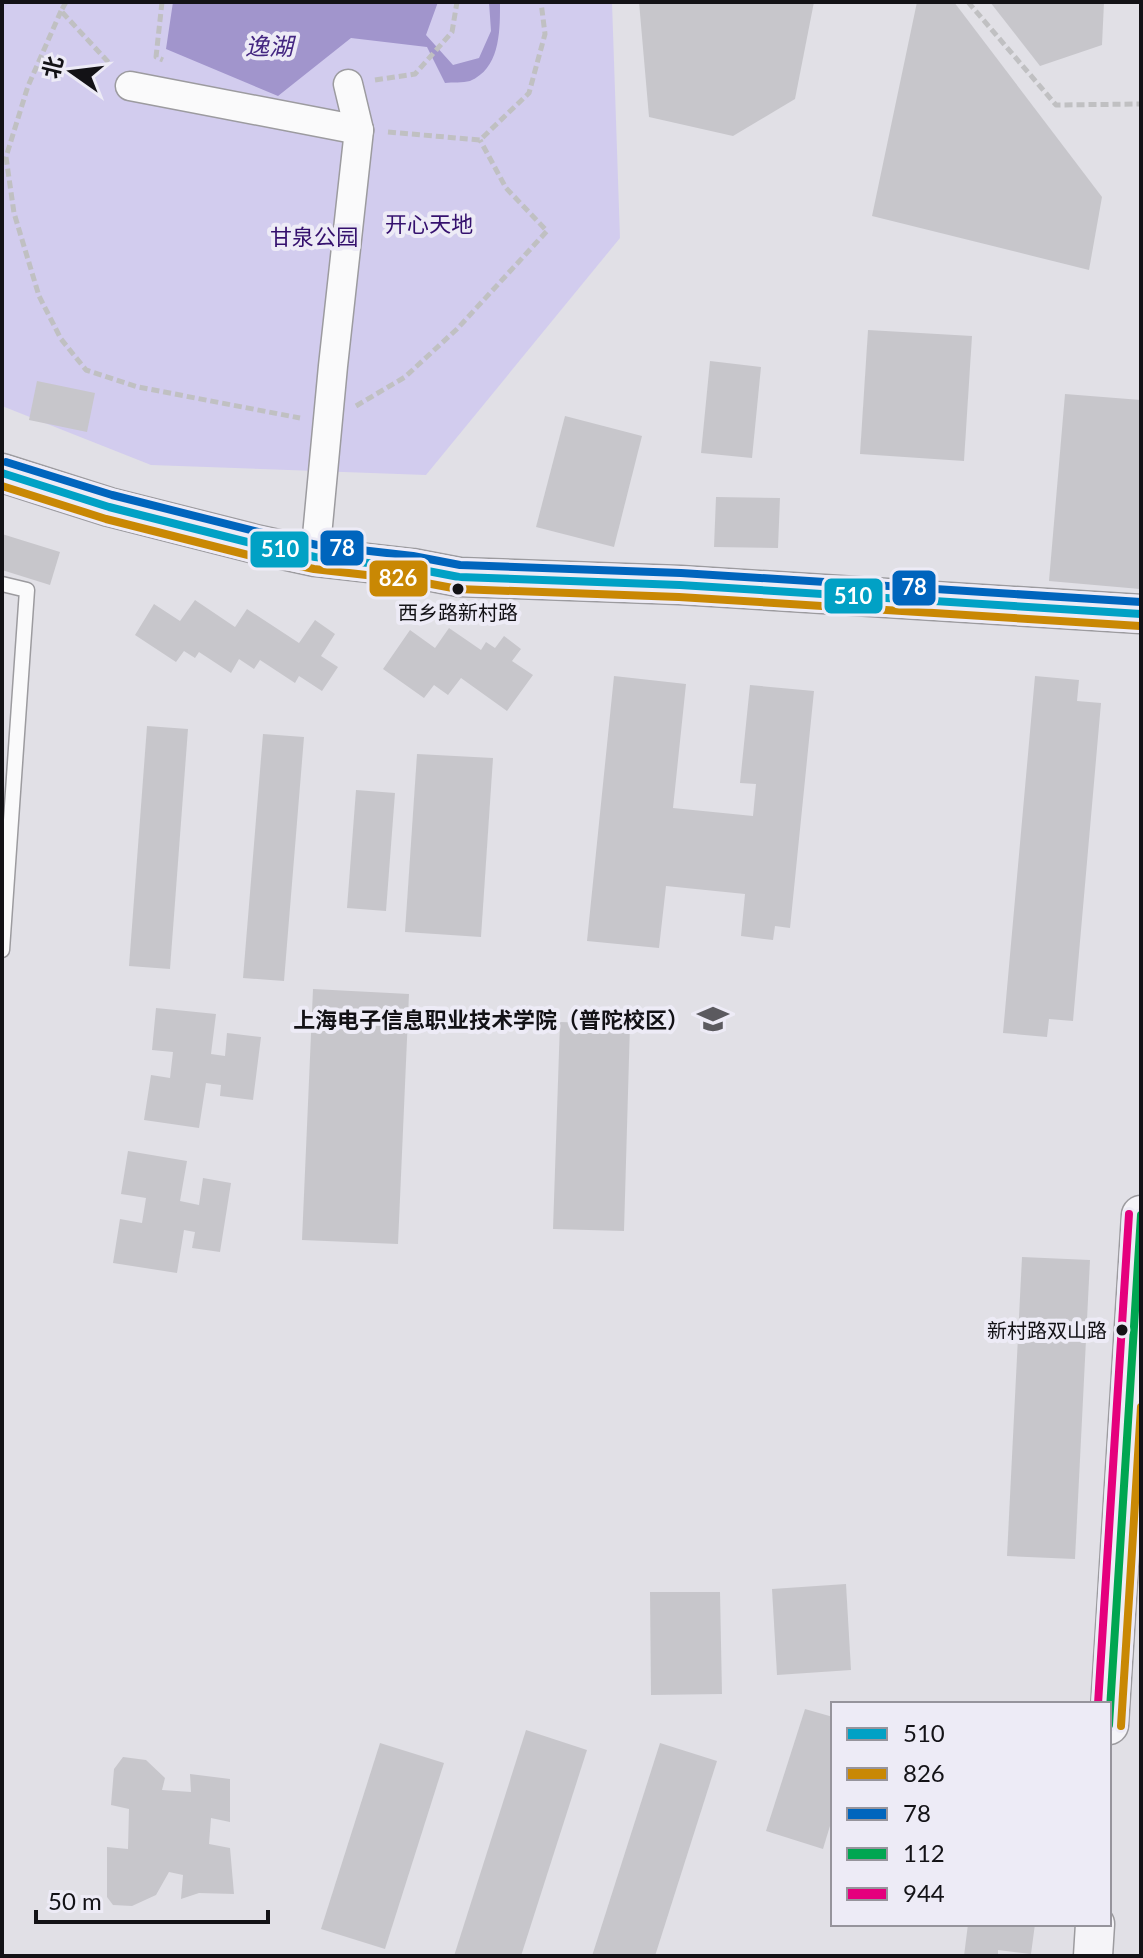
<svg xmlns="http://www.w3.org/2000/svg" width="1143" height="1958" font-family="Lato,'Noto Sans SC',sans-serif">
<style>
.green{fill:#d2ccee}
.water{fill:#a195cc}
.building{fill:#c7c6cb}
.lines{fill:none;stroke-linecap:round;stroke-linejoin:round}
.lane-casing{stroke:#9c9b9f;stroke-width:17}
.street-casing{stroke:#9c9b9f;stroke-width:31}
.secondary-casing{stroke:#9c9b9f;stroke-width:41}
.path{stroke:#c0c0c2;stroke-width:5;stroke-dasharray:8 4;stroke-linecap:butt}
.lane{stroke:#fafafb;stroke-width:14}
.street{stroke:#fafafb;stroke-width:28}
.secondary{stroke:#f5f4f8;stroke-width:38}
.bus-1-casing{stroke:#edebf6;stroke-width:14}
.bus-2-casing{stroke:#edebf6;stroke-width:14}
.bus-3-casing{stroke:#edebf6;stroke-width:14}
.bus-4-casing{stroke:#edebf6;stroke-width:14}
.bus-5-casing{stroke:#edebf6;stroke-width:14}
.bus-1{stroke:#01a1c5;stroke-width:8}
.bus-2{stroke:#c98804;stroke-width:8}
.bus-3{stroke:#0065bd;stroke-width:8}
.bus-4{stroke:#00a651;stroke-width:8}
.bus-5{stroke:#e5007d;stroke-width:8}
.bus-dot{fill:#131216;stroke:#edebf6;stroke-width:3}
.labels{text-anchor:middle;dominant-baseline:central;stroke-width:8;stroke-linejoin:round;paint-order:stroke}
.bus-label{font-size:20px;fill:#131216;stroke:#edebf6}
.park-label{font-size:22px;fill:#34106d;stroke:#edebf6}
.poi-label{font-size:22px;font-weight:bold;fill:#131216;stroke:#edebf6;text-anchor:end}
.water-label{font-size:24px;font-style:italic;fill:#442681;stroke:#edebf6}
.line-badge{stroke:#edebf6;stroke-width:3}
.badge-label{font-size:22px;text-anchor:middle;font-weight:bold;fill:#fff}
</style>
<rect width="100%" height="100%" fill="#e1e0e6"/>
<!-- green -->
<polygon class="green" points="2,2 612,2 620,238 426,475 151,465 2,406"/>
<!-- water -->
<path class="water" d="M173 2H438L426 35 453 65 479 58 491 31 489 2H500C500 29 501 68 470 81 463 83 452 82 445 83L427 47 351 38 278 96 166 49Z"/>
<!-- building -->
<g class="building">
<polygon points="639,2 814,2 795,99 733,136 649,117"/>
<polygon points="917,2 954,2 1102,197 1089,270 872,216"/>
<polygon points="990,2 1104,2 1102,45 1040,66"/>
<polygon points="868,330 972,336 964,461 860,454"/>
<polygon points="710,361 761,367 752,458 701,453"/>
<polygon points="37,381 95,393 87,432 29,420"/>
<polygon points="1065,394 1141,400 1140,589 1049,581"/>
<polygon points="565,416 642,436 614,547 536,527"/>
<polygon points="716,497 780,498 778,548 714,547"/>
<polygon points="2,534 60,552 50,585 2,570"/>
<polygon points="195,600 235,627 247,609 299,643 315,620 335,634 321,656 338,667 322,691 299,676 295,683 260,660 254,669 239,659 231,673 199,652 195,658 184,651 176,662 135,635 154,604 180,621"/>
<polygon points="449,628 481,650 486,642 495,648 504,636 521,649 512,661 533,675 507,711 461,678 448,695 434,685 424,698 383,669 410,630 435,648"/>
<polygon points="614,676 686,684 673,808 753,816 756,784 740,783 750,685 814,691 790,928 775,926 773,940 741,936 745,894 666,886 659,948 587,941"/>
<polygon points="1035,676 1079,680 1077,701 1101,703 1073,1021 1049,1019 1047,1037 1003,1033"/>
<polygon points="147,726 188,729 170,969 129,966"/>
<polygon points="263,734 304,737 284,981 243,978"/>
<polygon points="417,754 493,758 481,937 405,932"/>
<polygon points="356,790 395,793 386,911 347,908"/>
<polygon points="313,989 409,994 398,1244 302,1240"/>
<polygon points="156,1008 216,1014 211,1054 225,1056 227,1033 261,1037 253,1100 220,1096 221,1085 206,1083 199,1128 144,1120 151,1075 170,1078 173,1052 152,1050"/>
<polygon points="560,1022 630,1024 624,1231 553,1229"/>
<polygon points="128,1151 187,1161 180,1201 199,1205 203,1178 231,1183 220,1252 192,1248 195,1232 184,1230 177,1273 113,1263 120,1219 142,1223 146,1198 121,1194"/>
<polygon points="1022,1257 1090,1260 1075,1559 1007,1556"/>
<polygon points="846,1584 851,1670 777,1675 772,1589"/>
<polygon points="650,1592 720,1592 722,1694 651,1695"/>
<polygon points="805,1709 833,1717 833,1816 823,1849 766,1831"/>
<polygon points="526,1730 587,1750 521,1956 454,1956"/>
<polygon points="380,1743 444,1763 385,1949 321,1929"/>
<polygon points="660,1743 717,1761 655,1956 592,1956"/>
<polygon points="123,1757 146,1760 165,1778 162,1790 191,1792 190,1774 230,1779 230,1822 211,1818 209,1844 230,1848 234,1894 199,1893 181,1899 183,1875 169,1872 156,1895 132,1906 113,1905 107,1897 107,1847 128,1849 129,1809 111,1805 114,1769"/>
<polygon points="968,1924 1035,1924 1031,1954 998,1950 998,1956 964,1956"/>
</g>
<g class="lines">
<defs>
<polyline id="lane" points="2,584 27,590 2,950"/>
<g id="street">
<polyline points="130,86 359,130"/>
<polyline points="315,557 333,366 359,130 348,84"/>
</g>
<g id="secondary">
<polyline points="2,473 109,507 255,544 315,557 412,568 459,577 680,585 1141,614"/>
<polyline points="1109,1725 1141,1215"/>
<polyline points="1093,1956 1095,1924"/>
</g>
</defs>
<!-- lane casing -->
<use href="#lane" class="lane-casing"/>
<!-- street casing -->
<use href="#street" class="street-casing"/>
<!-- secondary casing -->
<use href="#secondary" class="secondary-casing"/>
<!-- path -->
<g class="path">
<polyline points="66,2 61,11 111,65"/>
<polyline points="162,2 156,57 163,60"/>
<polyline points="968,2 1056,105 1141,104"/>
<polyline points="61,11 28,86 6,157 14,213 39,296 61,339 86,370 138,387 300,418"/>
<polyline points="375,80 415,74 452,32 457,2"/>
<polyline points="388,132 480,140 529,93 545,34 541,2"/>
<polyline points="356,406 405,377 457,329 547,231 506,188 480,140"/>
</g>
<!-- lane -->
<use href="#lane" class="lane"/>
<!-- street -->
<use href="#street" class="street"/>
<!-- secondary -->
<use href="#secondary" class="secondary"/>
<defs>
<polyline id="bus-1" points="2,473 109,507 255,544 315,557 412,568 459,577 680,585 1141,614"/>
<g id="bus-2">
<polyline points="2,486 106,519 252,556 314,569 410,580 458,589 679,597 1140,626"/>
<polyline points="1121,1726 1141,1407"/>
</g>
<polyline id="bus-3" points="6,462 112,495 258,532 317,545 413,556 460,565 681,573 1141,602"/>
<polyline id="bus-4" points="1109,1725 1141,1215"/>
<polyline id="bus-5" points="1098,1704 1129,1214"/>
</defs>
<!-- bus-1 casing -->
<use href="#bus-1" class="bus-1-casing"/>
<!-- bus-2 casing -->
<use href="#bus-2" class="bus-2-casing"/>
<!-- bus-3 casing -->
<use href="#bus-3" class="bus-3-casing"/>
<!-- bus-4 casing -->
<use href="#bus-4" class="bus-4-casing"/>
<!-- bus-5 casing -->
<use href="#bus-5" class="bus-5-casing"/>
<!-- bus-1 -->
<use href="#bus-1" class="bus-1"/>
<!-- bus-2 -->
<use href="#bus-2" class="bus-2"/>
<!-- bus-3 -->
<use href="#bus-3" class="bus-3"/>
<!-- bus-4 -->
<use href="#bus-4" class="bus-4"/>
<!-- bus-5 -->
<use href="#bus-5" class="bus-5"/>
</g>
<!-- icons -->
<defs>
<symbol id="university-bare" viewBox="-9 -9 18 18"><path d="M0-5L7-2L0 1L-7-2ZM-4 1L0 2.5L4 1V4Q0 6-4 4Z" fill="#5b5a5f" stroke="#edebf6" stroke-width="2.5" paint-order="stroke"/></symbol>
</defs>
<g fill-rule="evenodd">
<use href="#university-bare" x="691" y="997" width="44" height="44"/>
</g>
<!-- markers -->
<g class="bus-dot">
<circle cx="458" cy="589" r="7"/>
<circle cx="1122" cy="1330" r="7"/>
</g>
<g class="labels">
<!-- bus labels -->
<g class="bus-label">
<text x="458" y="612">西乡路新村路</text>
<text x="1107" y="1330" text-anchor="end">新村路双山路</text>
</g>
<!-- park labels -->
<g class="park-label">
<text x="429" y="223">开心天地</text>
<text x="314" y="236">甘泉公园</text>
</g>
<!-- poi labels -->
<g class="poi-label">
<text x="689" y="1019">上海电子信息职业技术学院（普陀校区）</text>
</g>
<!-- water labels -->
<g class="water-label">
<text x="269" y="45">逸湖</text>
</g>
</g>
<g class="line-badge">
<rect x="319" y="529" width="46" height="38" rx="8" fill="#0065bd"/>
<rect x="249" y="530" width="61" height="39" rx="8" fill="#01a1c5"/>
<rect x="368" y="559" width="61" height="39" rx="8" fill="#c98804"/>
<rect x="891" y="569" width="46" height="38" rx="8" fill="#0065bd"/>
<rect x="823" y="577" width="61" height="38" rx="8" fill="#01a1c5"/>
</g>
<g class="badge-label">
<text x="342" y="556">78</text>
<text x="280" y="557">510</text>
<text x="398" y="586">826</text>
<text x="914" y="595">78</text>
<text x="853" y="604">510</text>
</g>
<!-- border -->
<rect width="1143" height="1958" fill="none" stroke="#131216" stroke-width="8"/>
<!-- legend -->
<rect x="831" y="1702" width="280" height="224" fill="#edebf6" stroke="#96949c" stroke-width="2"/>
<rect x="847" y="1728" width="40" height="12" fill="#01a1c5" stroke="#96949c" stroke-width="2"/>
<text x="903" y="1742" font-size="24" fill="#131216">510</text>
<rect x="847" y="1768" width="40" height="12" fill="#c98804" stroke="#96949c" stroke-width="2"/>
<text x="903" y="1782" font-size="24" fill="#131216">826</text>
<rect x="847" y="1808" width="40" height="12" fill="#0065bd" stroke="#96949c" stroke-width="2"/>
<text x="903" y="1822" font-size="24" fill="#131216">78</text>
<rect x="847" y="1848" width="40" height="12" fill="#00a651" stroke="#96949c" stroke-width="2"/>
<text x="903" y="1862" font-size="24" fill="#131216">112</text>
<rect x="847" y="1888" width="40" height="12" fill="#e5007d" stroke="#96949c" stroke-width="2"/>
<text x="903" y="1902" font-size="24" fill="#131216">944</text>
<!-- north arrow -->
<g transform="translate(72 72) rotate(284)" stroke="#edebf6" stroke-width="6" paint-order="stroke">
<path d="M0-6L14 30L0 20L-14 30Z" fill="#131216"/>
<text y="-12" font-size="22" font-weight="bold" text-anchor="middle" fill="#131216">北</text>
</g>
<!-- scale -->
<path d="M36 1910v12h232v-12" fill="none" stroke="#131216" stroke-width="4"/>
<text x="48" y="1910" font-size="24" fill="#131216" stroke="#edebf6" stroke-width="6" paint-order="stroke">50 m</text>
</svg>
